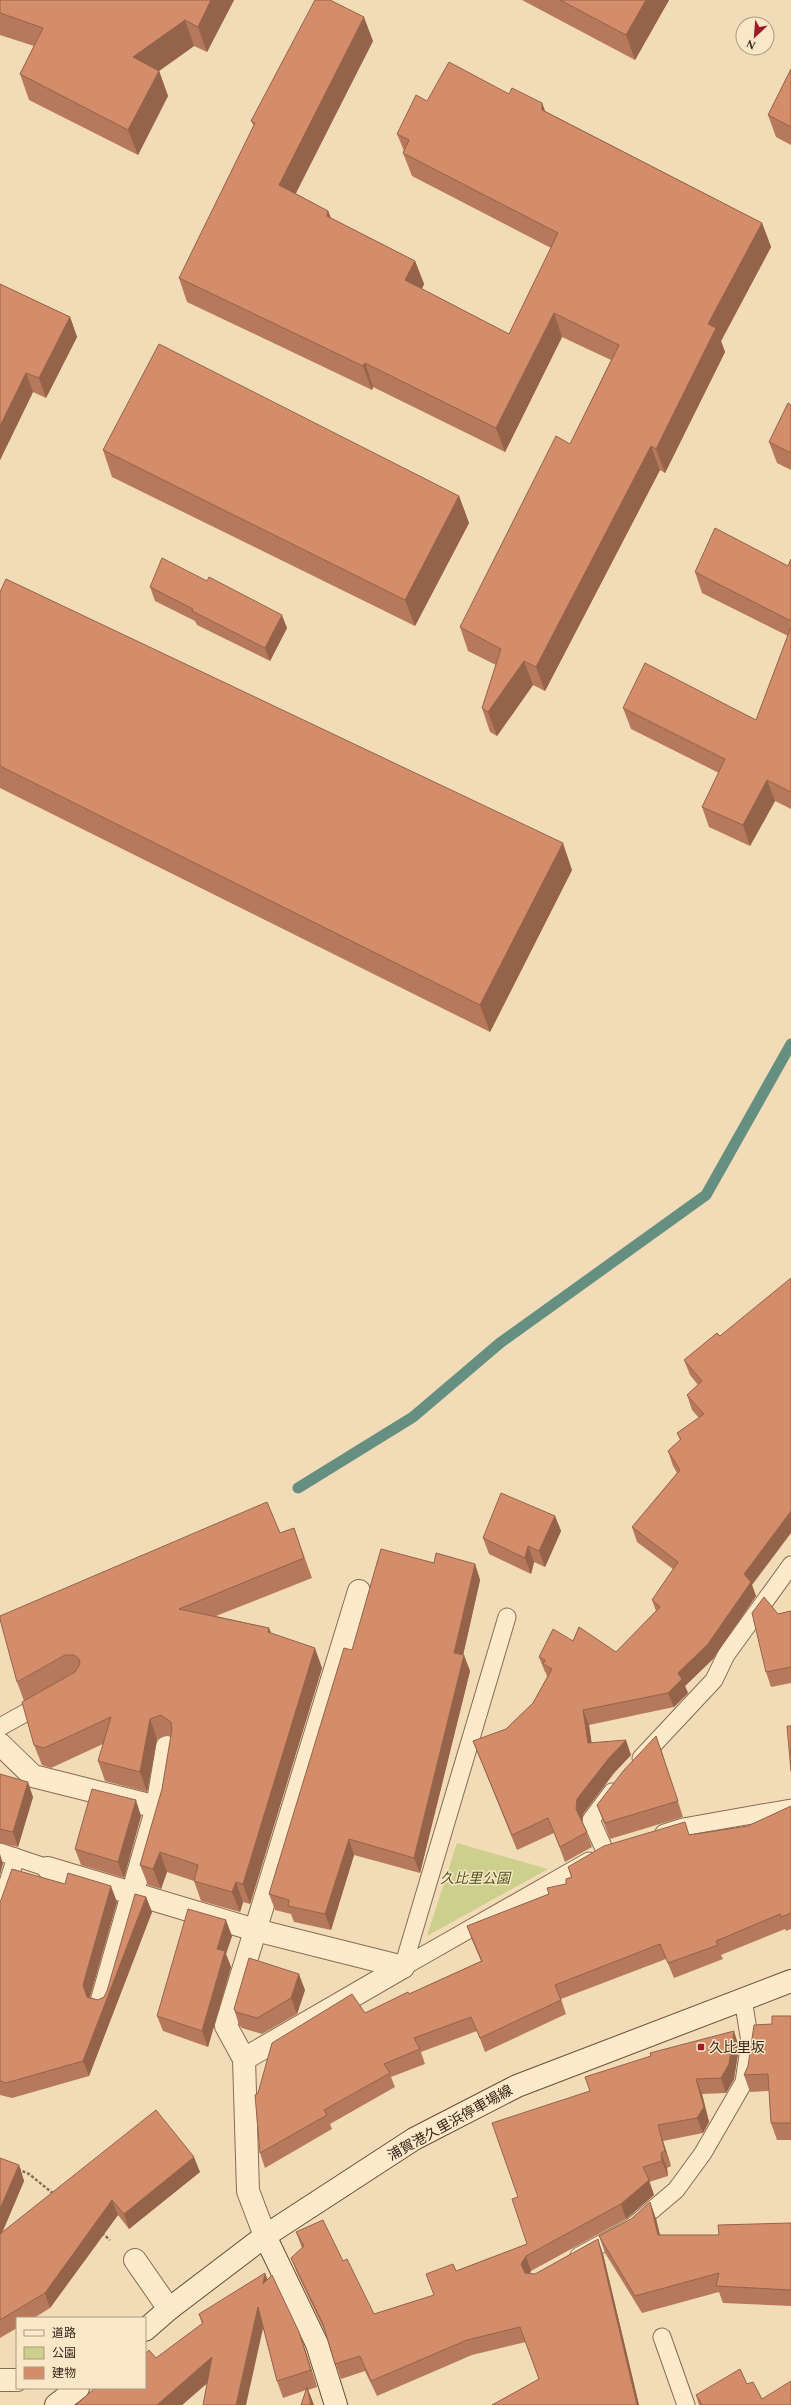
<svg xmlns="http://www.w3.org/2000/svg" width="791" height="2405" font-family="Spectral,'Noto Sans JP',serif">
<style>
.green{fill:#cdd08c}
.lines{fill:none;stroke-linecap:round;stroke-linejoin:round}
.stream{stroke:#658f81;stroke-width:11}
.lane-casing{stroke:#896b52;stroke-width:19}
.street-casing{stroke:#896b52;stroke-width:24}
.secondary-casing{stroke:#6a4c35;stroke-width:24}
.path{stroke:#896b52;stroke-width:2.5;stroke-dasharray:3 2;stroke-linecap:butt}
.lane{stroke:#fceacb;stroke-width:17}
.street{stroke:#fceacb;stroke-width:22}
.secondary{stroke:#fceacb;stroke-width:22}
.wall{fill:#b6795b}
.shaded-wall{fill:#94634a}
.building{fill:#d48d6a;stroke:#94634a}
.poi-dot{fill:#9d1c27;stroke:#f9e7c8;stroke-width:1.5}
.labels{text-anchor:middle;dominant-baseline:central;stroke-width:3;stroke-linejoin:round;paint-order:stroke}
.park-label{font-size:14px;font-style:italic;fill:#4b541d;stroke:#f9e7c8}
.poi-label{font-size:14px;fill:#362419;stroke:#f9e7c8;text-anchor:start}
.street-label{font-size:14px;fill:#362419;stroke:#f9e7c8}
</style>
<rect width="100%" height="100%" fill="#f2dcb8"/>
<!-- green -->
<polygon class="green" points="457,1843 548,1869 427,1936"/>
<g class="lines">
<!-- stream -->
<polyline class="stream" points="298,1488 413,1417 500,1343 706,1195 791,1044"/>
<defs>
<g id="lane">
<polyline points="0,1727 45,1702"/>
<polyline points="641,1758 714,1680 726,1655 791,1565"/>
<polyline points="664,1833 683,1827 791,1808"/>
<polyline points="605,1851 591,1820 612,1792"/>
<polyline points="0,1852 48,1868"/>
<polyline points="0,1908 16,1857"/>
<polyline points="403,1967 589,1861"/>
<polyline points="403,1967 507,1617"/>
<polyline points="579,2256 632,2227 676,2190 703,2153 744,2082 750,2042 743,1999"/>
<polyline points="662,2337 686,2405"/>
</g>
<g id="street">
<polyline points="0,1744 33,1776 157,1807"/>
<polyline points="48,1868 255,1930 403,1967"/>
<polyline points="101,2003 157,1807 167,1747"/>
<polyline points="244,2059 403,1967"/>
<polyline points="265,2236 248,2191 244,2059 226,2026 359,1591"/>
<polyline points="135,2260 169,2309"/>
<polyline points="0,2380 17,2380"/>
</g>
<g id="secondary">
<polyline points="265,2236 317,2344 336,2405"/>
<polyline points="145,2330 169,2309 265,2236 414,2139 517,2086 791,1981"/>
<polyline points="56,2405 78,2388"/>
</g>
</defs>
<!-- lane casing -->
<use href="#lane" class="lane-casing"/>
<!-- street casing -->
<use href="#street" class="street-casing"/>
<!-- secondary casing -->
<use href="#secondary" class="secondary-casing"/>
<!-- path -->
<g class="path">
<polyline points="18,2169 29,2174 55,2195"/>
<polyline points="102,2233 110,2240"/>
</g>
<!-- lane -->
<use href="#lane" class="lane"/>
<!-- street -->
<use href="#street" class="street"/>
<!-- secondary -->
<use href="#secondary" class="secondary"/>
</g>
<!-- wall -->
<g class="wall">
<polygon points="0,0 234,0 207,52 194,46 159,71 168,96 138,155 29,100 20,74 34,46 0,35"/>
<polygon points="522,0 669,0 635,60"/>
<polygon points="373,41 295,193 328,211 331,218 415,261 424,284 422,289 509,334 551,248 412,176 403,153 404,151 397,134 427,101 509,94 542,103 545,111 762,223 771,247 721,341 725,352 665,473 660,470 545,691 533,685 497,736 490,732 482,708 496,665 468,651 460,627 570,444 611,360 562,337 505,452 373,387 372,390 187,302 179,278 254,126 251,121"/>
<polygon points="791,69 791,145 776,137 768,115"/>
<polygon points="0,284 70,317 77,337 46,398 33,392 0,460"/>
<polygon points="791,405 791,470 777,463 769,442"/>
<polygon points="103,450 459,496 469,523 415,626 112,477"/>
<polygon points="791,559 791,809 775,801 750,846 709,827 702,807 719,773 631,729 623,708 756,720 788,636 702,593 695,572 788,566"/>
<polygon points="150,587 287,628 270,661 197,625 195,621 155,601"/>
<polygon points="0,592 572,870 490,1032 0,788"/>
<polygon points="717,1333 752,1585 756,1596 713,1659 685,1686 688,1693 674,1707 589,1725 591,1743 631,1755 614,1773 583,1814 582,1821 592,1847 565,1862 554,1833 517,1850 479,1756 473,1741 506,1729 533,1703 547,1677 546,1673 545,1672 539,1657 573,1641 616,1652 656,1611 652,1600 673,1569 637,1542 632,1527 677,1473 673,1466 668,1451 680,1440 677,1433 699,1418 692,1410 687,1395 698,1385 690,1375 684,1360"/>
<polygon points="555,1516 561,1531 545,1567 534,1562 531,1574 489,1554 483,1538"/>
<polygon points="294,1528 312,1578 216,1616 269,1628 271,1633 322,1668 250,1904 243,1902 240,1912 201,1901 194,1881 167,1872 161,1889 148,1885 140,1865 162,1789 171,1736 169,1735 157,1739 147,1792 105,1781 98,1761 103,1744 51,1768 42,1765 34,1745 24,1701 17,1682 280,1533"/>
<polygon points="434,1563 475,1564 480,1580 463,1655 470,1671 420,1873 354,1855 331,1930 294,1922 291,1914 275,1910 269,1894 352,1650"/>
<polygon points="791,1611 791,1683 771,1687 766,1672 778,1614"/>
<polygon points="656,1736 683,1817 610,1839 603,1821 597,1805"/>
<polygon points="0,1774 33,1797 18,1847 0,1843"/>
<polygon points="791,1806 791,1929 786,1931 785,1929 721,1955 723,1959 674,1978 666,1959 561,1999 566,2014 485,2052 477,2031 421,2052 425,2064 391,2077 395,2087 330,2124 332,2129 265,2168 260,2153 258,2093 365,2013 409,1994 481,1961 472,1940 467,1926 549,1894 566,1884 571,1877 568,1867 689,1835 748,1826"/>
<polygon points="141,1816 124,1878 81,1865 75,1849"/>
<polygon points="146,1897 152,1912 89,2076 12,2098 0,2095 0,1901 117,1902 90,1997 98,2000 104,1997 107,1991"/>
<polygon points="232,1936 226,1954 231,1967 208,2047 163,2031 157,2016"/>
<polygon points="305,1990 297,2014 262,2034 242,2028 239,2025 234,2009"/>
<polygon points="791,2016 791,2140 777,2140 771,2123 769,2091 750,2092 744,2075 772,2024"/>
<polygon points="739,2047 734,2079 726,2093 702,2094 709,2122 703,2133 663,2141 671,2166 667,2168 668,2176 649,2182 654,2195 626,2219 531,2271 530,2273 535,2274 598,2239 603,2254 639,2405 492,2405 539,2379 526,2342 472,2355 377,2396 365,2371 341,2379 326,2334 297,2273 291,2258 302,2248 296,2232 343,2261 374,2314 434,2295 456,2271 527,2244 518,2197"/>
<polygon points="0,2158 19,2165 24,2181 2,2232 200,2172 129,2229 118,2215 50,2308 34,2318 17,2318 17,2328 0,2338"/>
<polygon points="650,2202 656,2219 660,2235 719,2235 791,2223 791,2306 723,2303 719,2292 642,2313 605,2253 599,2236 631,2219"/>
<polygon points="268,2279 305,2349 317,2387 308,2390 314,2405 306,2390 283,2398 277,2381 263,2327 207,2383 182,2405 76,2405 145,2388 156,2358 202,2324 199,2314"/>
<polygon points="747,2384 762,2399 791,2405 699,2405 696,2395"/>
</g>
<!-- shaded-wall -->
<g class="shaded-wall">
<polygon points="211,0 234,0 207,52 198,27"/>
<polygon points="646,0 669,0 635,60 626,35"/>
<polygon points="364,17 373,41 288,209 279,185"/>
<polygon points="185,20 194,46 142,83 133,57"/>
<polygon points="159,71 168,96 138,155 128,130"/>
<polygon points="542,103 551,127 542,110"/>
<polygon points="328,211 337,234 327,216"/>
<polygon points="762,223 771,247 721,341 725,352 665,473 656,449 708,324"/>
<polygon points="415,261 424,284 414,304 405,280"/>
<polygon points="554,313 562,337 505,452 496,428"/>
<polygon points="70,317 77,337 46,398 39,378"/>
<polygon points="365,363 373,387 372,390 363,366"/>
<polygon points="26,373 33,392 0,460 0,426"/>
<polygon points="651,446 660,470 545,691 536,667"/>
<polygon points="459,496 469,523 415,626 405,600"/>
<polygon points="282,615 287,628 270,661 265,648"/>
<polygon points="524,661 533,685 497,736 488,712"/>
<polygon points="767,780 775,801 750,846 743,825"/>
<polygon points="563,843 572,870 490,1032 480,1005"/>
<polygon points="791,1511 791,1533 752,1585 756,1596 713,1659 685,1686 688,1693 674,1707 668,1693 678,1673 744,1574"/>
<polygon points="555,1516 561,1531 545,1567 539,1551"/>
<polygon points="528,1546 534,1562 531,1574 525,1558"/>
<polygon points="475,1564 480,1580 460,1669 454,1653"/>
<polygon points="269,1628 277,1648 268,1632"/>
<polygon points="315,1648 322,1668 250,1904 243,1884"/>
<polygon points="464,1655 470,1671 420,1873 414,1858"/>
<polygon points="583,1710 589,1725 594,1758 588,1743"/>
<polygon points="150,1719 157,1739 147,1792 140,1772"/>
<polygon points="656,1736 662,1752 683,1817 678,1801"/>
<polygon points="626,1740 631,1755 614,1773 583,1814 582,1824 576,1809 577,1799 609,1758"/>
<polygon points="28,1782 33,1797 18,1847 13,1832"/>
<polygon points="136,1800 141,1816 124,1878 118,1862"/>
<polygon points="349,1839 354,1855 331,1930 325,1914"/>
<polygon points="160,1852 167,1872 161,1889 153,1869"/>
<polygon points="0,1854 3,1864 0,1875"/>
<polygon points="236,1882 243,1902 240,1912 232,1892"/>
<polygon points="111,1886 117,1902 89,2000 87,1997 83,1985"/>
<polygon points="146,1897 152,1912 89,2076 83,2061"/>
<polygon points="226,1920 232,1936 226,1954 231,1967 208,2047 202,2031 217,1949"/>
<polygon points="299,1974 305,1990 297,2014 291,1998"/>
<polygon points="734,2031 739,2047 734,2079 726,2093 721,2078"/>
<polygon points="696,2079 702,2094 709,2122 703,2133 697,2118"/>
<polygon points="658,2125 663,2141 671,2166 665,2151"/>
<polygon points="661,2153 667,2168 668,2176 662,2161"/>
<polygon points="194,2157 200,2172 129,2229 124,2214"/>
<polygon points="19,2165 24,2181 0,2238 0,2209"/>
<polygon points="649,2180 654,2195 626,2219 621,2204"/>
<polygon points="112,2200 118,2215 50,2308 45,2293"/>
<polygon points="650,2202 656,2219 664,2252 658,2235"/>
<polygon points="598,2239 603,2254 639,2405 637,2405"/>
<polygon points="526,2256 531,2271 526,2279 521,2264"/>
<polygon points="265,2273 271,2289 263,2284"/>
<polygon points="258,2307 264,2324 246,2405 236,2405"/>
<polygon points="299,2332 305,2349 317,2387 311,2370"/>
<polygon points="212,2357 218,2374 182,2405 157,2405"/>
<polygon points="307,2387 314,2405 311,2405"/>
</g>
<!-- building -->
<g class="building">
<polygon points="0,0 211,0 198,27 185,20 133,57 159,71 128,130 20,74 43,28 0,13"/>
<polygon points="315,0 330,0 364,17 279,185 328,211 327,216 415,261 405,280 509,334 558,233 403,153 409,140 397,134 416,95 427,101 449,62 509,94 512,88 542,103 542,110 762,223 708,324 716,328 656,449 651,446 536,667 524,661 488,712 482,708 501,649 460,627 556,436 570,444 619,345 554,313 496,428 365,363 363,366 179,278 255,123 251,121"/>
<polygon points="560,0 646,0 626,35"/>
<polygon points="791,69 791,127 768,115"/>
<polygon points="0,284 70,317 39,378 26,373 0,426"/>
<polygon points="159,344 459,496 405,600 103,450"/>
<polygon points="788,403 791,405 791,453 769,442"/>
<polygon points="715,528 788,566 791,559 791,621 695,572"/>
<polygon points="162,558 207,581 209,577 282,615 265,648 192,611 193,609 150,587"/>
<polygon points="6,579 563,843 480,1005 0,766 0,592"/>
<polygon points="791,627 791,792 767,780 743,825 702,807 725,759 623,708 645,663 756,720"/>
<polygon points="791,1278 791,1511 744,1574 751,1582 708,1644 678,1673 682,1679 668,1693 583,1710 588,1743 626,1740 609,1758 577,1799 576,1809 587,1832 560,1847 548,1818 512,1835 473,1741 506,1729 533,1703 552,1669 543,1664 545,1660 539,1657 553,1629 573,1641 579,1627 616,1652 660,1607 652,1600 678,1562 632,1527 680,1470 668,1451 681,1439 677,1433 704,1414 687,1395 702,1381 684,1360 717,1333 720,1336"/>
<polygon points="501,1493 555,1516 539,1551 528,1546 525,1558 483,1538"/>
<polygon points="267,1502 280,1533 294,1528 304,1558 179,1609 269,1628 268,1632 315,1648 243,1884 236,1882 232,1892 194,1881 198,1865 160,1852 153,1869 140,1865 162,1789 172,1729 171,1722 161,1715 150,1719 140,1772 98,1761 111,1717 44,1748 34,1745 22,1702 75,1672 80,1664 79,1659 74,1655 65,1655 17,1682 0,1619 0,1616"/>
<polygon points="381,1549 434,1563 436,1553 475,1564 454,1653 464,1655 414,1858 349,1839 325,1914 288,1906 289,1900 269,1894 344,1648 352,1650"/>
<polygon points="764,1597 778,1614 791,1611 791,1667 766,1672 752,1613"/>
<polygon points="787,1726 791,1726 791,1771"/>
<polygon points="656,1736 678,1801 605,1823 597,1805 624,1770"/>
<polygon points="0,1774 28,1782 13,1832 0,1829"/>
<polygon points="92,1789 136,1800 118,1862 75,1849"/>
<polygon points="791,1806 791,1913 781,1917 780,1914 716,1941 718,1945 668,1963 660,1944 555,1985 561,2000 480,2038 471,2017 414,2038 420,2049 384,2064 390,2073 324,2110 327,2115 260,2153 255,2095 258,2093 272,2043 352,1994 365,2013 408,1992 409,1994 482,1961 467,1926 549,1894 547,1888 566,1884 566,1879 572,1877 568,1867 604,1846 685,1822 689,1835 748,1826"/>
<polygon points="12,1869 65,1884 68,1873 111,1886 83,1985 87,1997 98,2000 104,1997 107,1991 135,1894 146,1897 83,2061 6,2083 0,2081 0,1901 1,1900"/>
<polygon points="188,1909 226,1920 217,1949 225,1951 202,2031 157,2016"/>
<polygon points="249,1958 299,1974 291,1998 257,2018 236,2012 234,2009"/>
<polygon points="772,2016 791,2016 791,2123 771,2123 768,2074 744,2075 748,2066 754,2025 772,2024"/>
<polygon points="734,2031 729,2064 721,2078 696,2079 704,2107 697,2118 658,2125 665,2151 661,2153 662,2161 643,2167 649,2180 621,2204 526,2256 521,2264 525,2273 535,2274 598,2239 637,2405 492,2405 539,2379 520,2327 467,2340 371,2381 360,2356 335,2364 323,2324 291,2258 304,2246 296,2232 323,2220 343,2261 347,2259 374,2314 434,2295 426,2274 453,2264 456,2271 527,2244 512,2199 518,2197 492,2123 590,2091 585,2077 651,2056 650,2053"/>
<polygon points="156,2110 194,2157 124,2214 112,2200 45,2293 0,2320 0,2234"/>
<polygon points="0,2158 19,2165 0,2209"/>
<polygon points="650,2202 658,2235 719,2235 718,2225 791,2223 791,2290 716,2286 719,2273 635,2296 599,2236 631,2219"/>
<polygon points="265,2273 263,2284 272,2275 299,2332 311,2370 277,2381 258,2307 236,2405 203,2405 212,2357 157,2405 76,2405 95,2388 145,2388 145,2354 149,2350 156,2358 203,2323 199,2314"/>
<polygon points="740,2369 747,2384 753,2382 762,2399 791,2381 791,2405 702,2405 696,2395"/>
<polygon points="307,2387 311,2405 301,2405"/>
</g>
<!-- markers -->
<rect class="poi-dot" x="697" y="2043" width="8" height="8" rx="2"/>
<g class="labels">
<!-- park labels -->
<g class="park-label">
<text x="475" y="1878">久比里公園</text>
</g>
<!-- poi labels -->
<g class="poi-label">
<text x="709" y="2047">久比里坂</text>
</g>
<!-- street labels -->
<g class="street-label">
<text transform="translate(450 2123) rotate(-29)">浦賀港久里浜停車場線</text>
</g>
</g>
<!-- legend -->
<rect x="16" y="2317" width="130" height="72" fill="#f9e7c8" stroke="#ab9982"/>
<rect x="24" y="2330" width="20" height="6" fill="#fceacb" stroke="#ab9982"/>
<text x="52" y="2337" font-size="12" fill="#362419">道路</text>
<rect x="24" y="2347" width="20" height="12" fill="#cdd08c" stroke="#ab9982"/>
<text x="52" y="2357" font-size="12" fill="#362419">公園</text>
<rect x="24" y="2367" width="20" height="12" fill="#d48d6a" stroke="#ab9982"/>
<text x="52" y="2377" font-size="12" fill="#362419">建物</text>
<!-- north arrow -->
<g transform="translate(755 36) rotate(206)"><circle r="19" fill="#f9e7c8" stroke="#ab9982"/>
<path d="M0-3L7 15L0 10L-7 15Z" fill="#9d1c27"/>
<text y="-6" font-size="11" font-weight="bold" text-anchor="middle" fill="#362419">N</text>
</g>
</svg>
